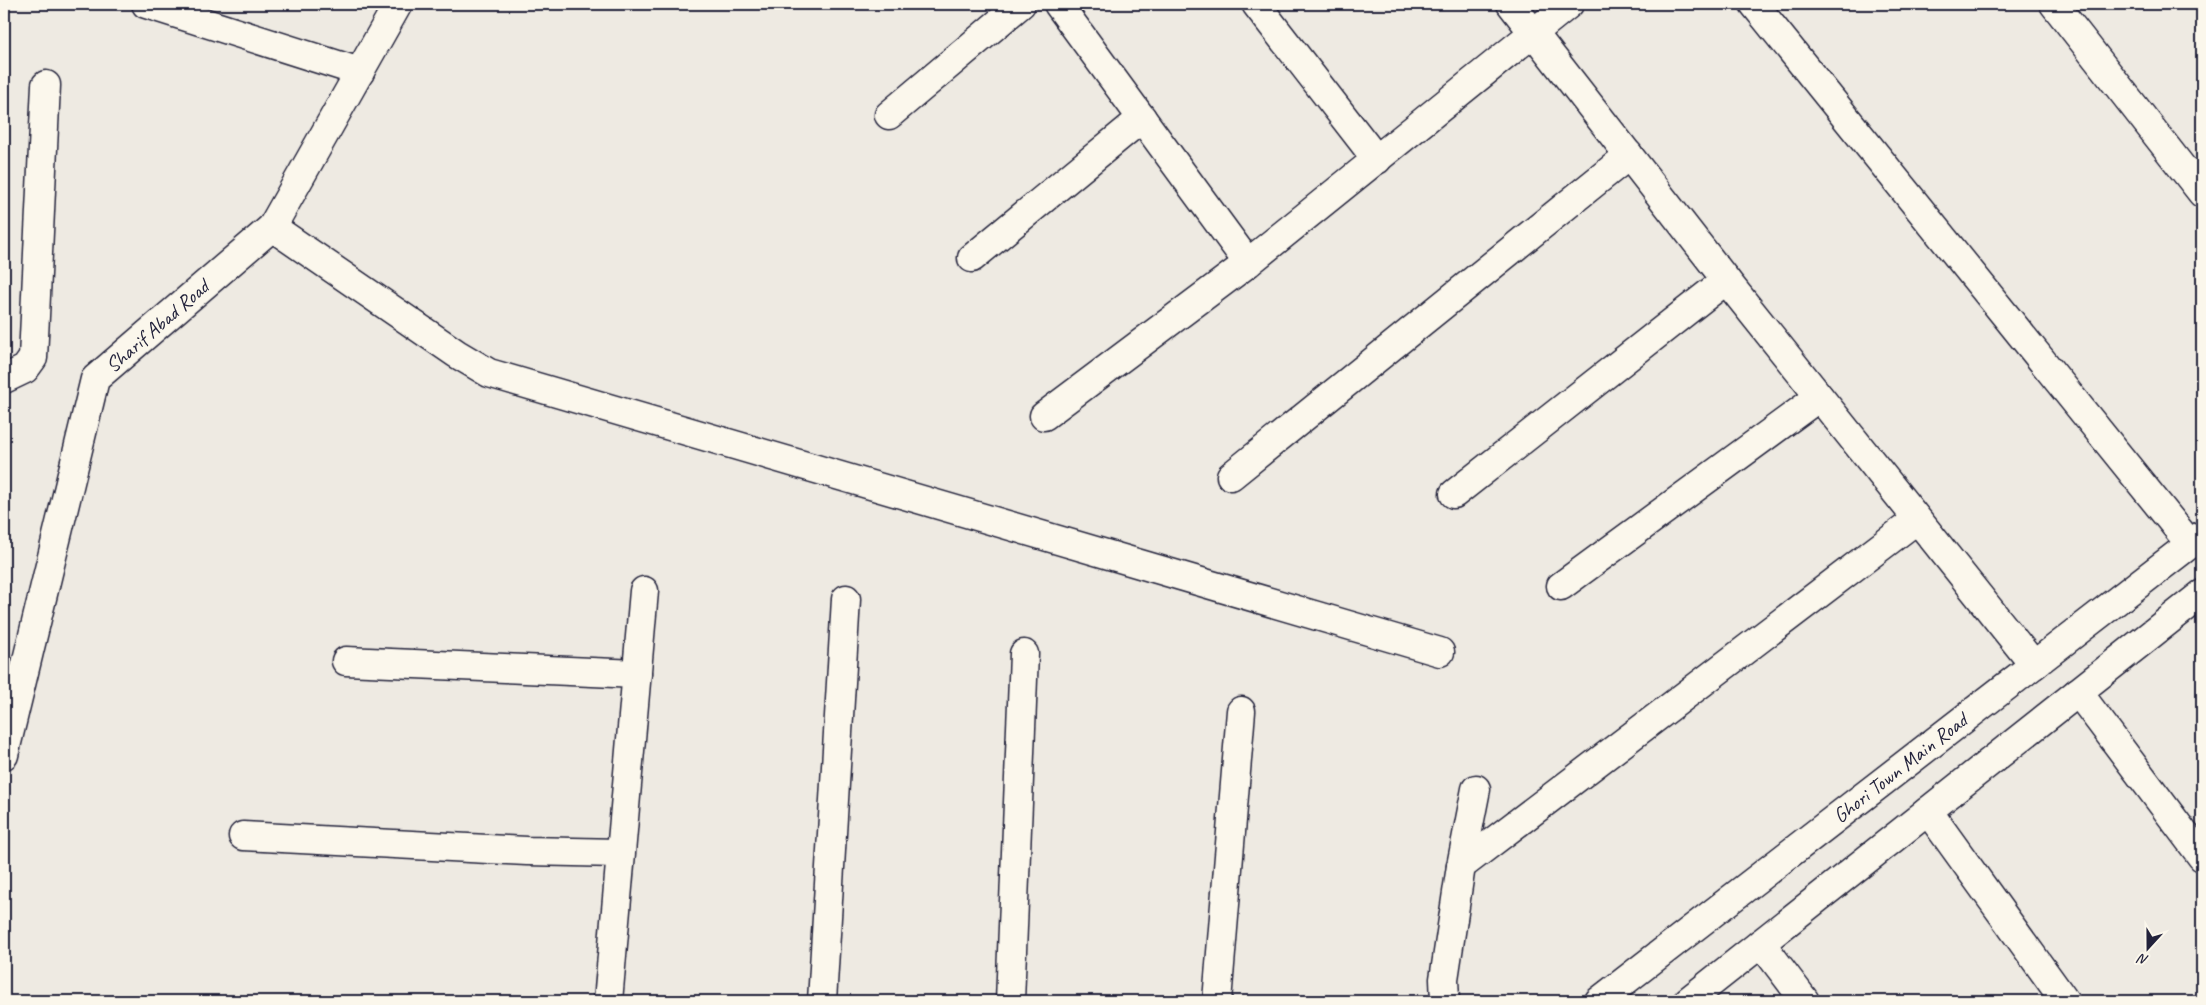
<svg xmlns="http://www.w3.org/2000/svg" width="2206" height="1005" font-family="Caveat,sans-serif">
<style>
.lines{fill:none;stroke-linecap:round;stroke-linejoin:round}
.minor-casing{stroke:#22223b;stroke-width:31}
.tertiary-casing{stroke:#22223b;stroke-width:31}
.minor{stroke:#fbf7ec;stroke-width:28}
.tertiary{stroke:#fbf7ec;stroke-width:28}
.labels{text-anchor:middle;dominant-baseline:central;stroke-width:4;stroke-linejoin:round;paint-order:stroke}
.street-label{font-size:21px;fill:#22223b;stroke:#fbf7ec}
</style>
<rect width="100%" height="100%" fill="#eeeae2"/>
<filter id="ink" filterUnits="userSpaceOnUse"><feTurbulence type="fractalNoise" baseFrequency=".02" numOctaves="2"/><feDisplacementMap in="SourceGraphic" scale="10" xChannelSelector="R" yChannelSelector="G"/><feConvolveMatrix kernelMatrix="1 2 1 2 8 2 1 2 1" color-interpolation-filters="sRGB"/></filter>
<g filter="url(#ink)">
<g class="lines">
<defs>
<g id="minor">
<polyline points="146,4 360,72"/>
<polyline points="1058,4 1248,263"/>
<polyline points="1256,4 1377,160"/>
<polyline points="1511,4 1726,280 2034,665"/>
<polyline points="1754,4 2190,544"/>
<polyline points="2054,4 2202,193"/>
<polyline points="889,115 1021,4"/>
<polyline points="272,227 457,354 489,373 1440,652"/>
<polyline points="972,258 1142,118"/>
<polyline points="4,379 25,369 33,358 46,85"/>
<polyline points="1044,416 1248,263 1569,4"/>
<polyline points="1231,476 1629,155"/>
<polyline points="1454,494 1726,280"/>
<polyline points="1561,586 1819,397"/>
<polyline points="346,661 637,674"/>
<polyline points="2078,692 2202,857"/>
<polyline points="4,755 95,379 272,227 398,4"/>
<polyline points="1928,811 2065,1001"/>
<polyline points="243,836 527,851 619,853"/>
<polyline points="1461,866 1916,520"/>
<polyline points="1761,943 1805,1001"/>
<polyline points="608,1001 644,591"/>
<polyline points="822,1001 846,599"/>
<polyline points="1010,1001 1024,654"/>
<polyline points="1217,1001 1241,711"/>
<polyline points="1445,1001 1444,979 1461,866 1476,789"/>
</g>
<g id="tertiary">
<polyline points="1599,1001 2202,535"/>
<polyline points="1688,1001 2202,594"/>
</g>
</defs>
<!-- minor casing -->
<use href="#minor" class="minor-casing"/>
<!-- tertiary casing -->
<use href="#tertiary" class="tertiary-casing"/>
<!-- minor -->
<use href="#minor" class="minor"/>
<!-- tertiary -->
<use href="#tertiary" class="tertiary"/>
</g>
</g>
<g class="labels">
<!-- street labels -->
<g class="street-label">
<text transform="translate(157 326) rotate(-41)">Sharif Abad Road</text>
<text transform="translate(1900 768) rotate(-38)">Ghori Town Main Road</text>
</g>
</g>
<!-- margin -->
<rect width="2206" height="1005" fill="none" stroke="#fbf7ec" stroke-width="20"/>
<rect x="10" y="10" width="2186" height="985" fill="none" stroke="#22223b" stroke-width="2" filter="url(#ink)"/>
<!-- north arrow -->
<g transform="translate(2148 948) rotate(201)" stroke="#fbf7ec" stroke-width="4" paint-order="stroke">
<path d="M0-4L9 19L0 12L-9 19Z" fill="#22223b"/>
<text y="-8" font-size="14" font-weight="bold" text-anchor="middle" fill="#22223b">N</text>
</g>
</svg>
